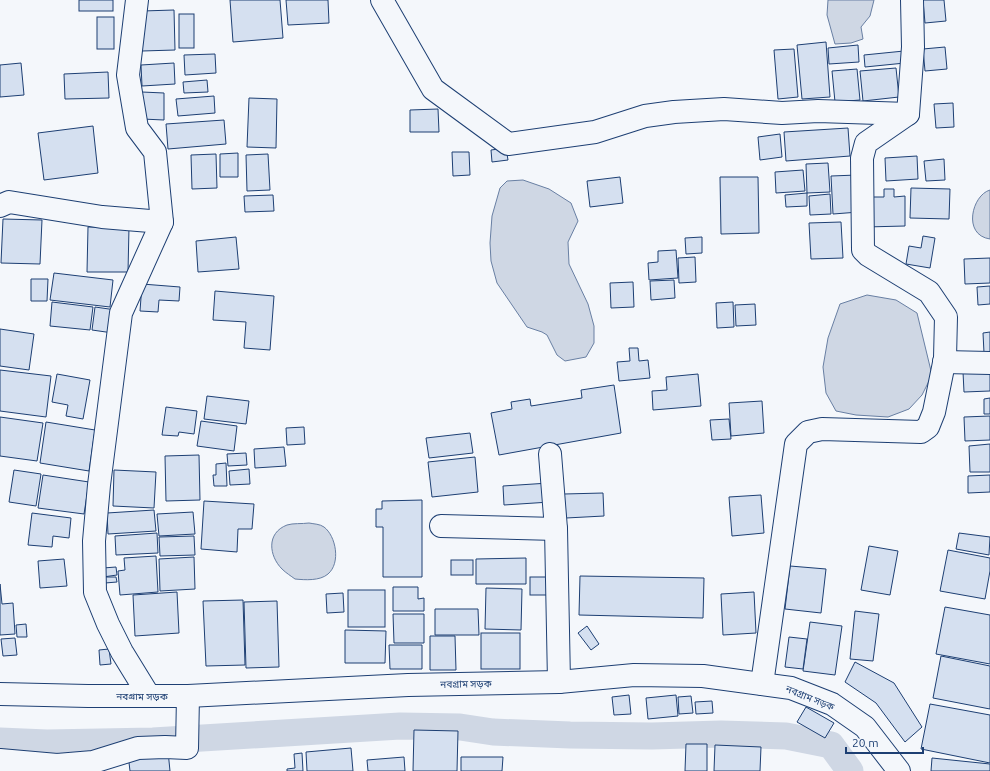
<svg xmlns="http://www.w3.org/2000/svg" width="990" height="771" font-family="Ubuntu,'Noto Sans Bengali',sans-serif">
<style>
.water{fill:#cfd7e4;stroke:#687fa3}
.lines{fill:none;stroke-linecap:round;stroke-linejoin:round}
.canal{stroke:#cfd7e4;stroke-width:27}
.building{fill:#d5e0f0;stroke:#1d3f73}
.minor-casing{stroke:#1d3f73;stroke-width:24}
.secondary-casing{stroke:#1d3f73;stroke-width:24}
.minor{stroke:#f4f7fb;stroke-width:22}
.secondary{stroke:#f4f7fb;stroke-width:22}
.labels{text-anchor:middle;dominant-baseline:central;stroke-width:3;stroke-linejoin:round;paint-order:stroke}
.street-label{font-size:10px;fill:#1d3f73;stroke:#f4f7fb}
</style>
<rect width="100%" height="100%" fill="#f4f7fb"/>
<!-- water -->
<g class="water">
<polygon points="828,0 874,0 870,16 861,27 863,39 851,43 835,44 827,15"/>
<polygon points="523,180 549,189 571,203 578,221 568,242 569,264 588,304 594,326 594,343 586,357 565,361 557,355 547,335 542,332 527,327 497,283 491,261 490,243 492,216 500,188 507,181"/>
<path d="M990 190V239C962 235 972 195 990 190Z"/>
<polygon points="867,295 896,300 917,313 932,375 922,395 909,409 888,417 856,415 836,411 826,393 823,367 828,338 840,304"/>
<path d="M309 523C314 524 320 524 324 527 336 536 341 563 328 574 320 581 305 580 295 579 291 576 286 573 282 569 269 556 266 533 287 525 293 523 302 524 309 523Z"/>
</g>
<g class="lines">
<!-- canal -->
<polyline class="canal" points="0,741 47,743 153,741 400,726 460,727 493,732 570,735 652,736 721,734 786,736 831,745 850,771"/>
</g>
<!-- building -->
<g class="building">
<rect x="79" y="0" width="34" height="11"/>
<polygon points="230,0 280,0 283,38 233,42"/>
<polygon points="286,0 328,0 329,23 288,25"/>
<polygon points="923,0 944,0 946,21 925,23"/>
<polygon points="174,10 175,50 142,51 142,11"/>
<rect x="179" y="14" width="15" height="34"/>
<rect x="97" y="17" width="17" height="32"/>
<polygon points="826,42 830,97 802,99 797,45"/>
<polygon points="858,45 859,62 829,64 828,48"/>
<polygon points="945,47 947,69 925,71 923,49"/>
<polygon points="794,49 798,97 778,99 774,50"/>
<polygon points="904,51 905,63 865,67 864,55"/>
<polygon points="215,54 216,73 185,75 184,55"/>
<polygon points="21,63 24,95 0,97 0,65"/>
<polygon points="174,63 175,84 142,86 141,65"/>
<polygon points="896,68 899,97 863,101 860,71"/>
<polygon points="857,69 860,100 835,102 832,71"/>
<polygon points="108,72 109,98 65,99 64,74"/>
<polygon points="207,80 208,92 184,93 183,82"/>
<polygon points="142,92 164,93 164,120 142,119"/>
<polygon points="214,96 215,113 178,116 176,99"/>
<polygon points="249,98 277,99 276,148 247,147"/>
<polygon points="953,103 954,127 936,128 934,104"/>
<polygon points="438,109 439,132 410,132 410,110"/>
<polygon points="224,120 226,144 168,149 166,124"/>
<polygon points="93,126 98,173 44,180 38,133"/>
<polygon points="848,128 850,156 786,161 784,132"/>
<polygon points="780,134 782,157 760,160 758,137"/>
<polygon points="506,148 508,160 492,162 491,150"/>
<polygon points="452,152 469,152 470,175 453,176"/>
<polygon points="238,153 238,177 220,177 220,154"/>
<polygon points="216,154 217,188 192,189 191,155"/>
<polygon points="268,154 270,190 247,191 246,155"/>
<polygon points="917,156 918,179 886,181 885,158"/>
<polygon points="944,159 945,180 926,181 924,161"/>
<polygon points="828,163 830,192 807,193 806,164"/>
<polygon points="803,170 805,191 776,193 775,172"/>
<polygon points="857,175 859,212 833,214 831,176"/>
<polygon points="620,177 623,203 590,207 587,181"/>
<polygon points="720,177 758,177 759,233 721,234"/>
<polygon points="911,188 950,189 949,219 910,218"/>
<polygon points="884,189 894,189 894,197 905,196 905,226 865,227 864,197 884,197"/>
<polygon points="807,193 807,206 786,207 785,195"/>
<polygon points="830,194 831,214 810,215 809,196"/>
<polygon points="273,195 274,211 245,212 244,196"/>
<polygon points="3,219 42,220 40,264 1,263"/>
<polygon points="841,222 843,258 811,259 809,223"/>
<polygon points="88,227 129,227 128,272 87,272"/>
<polygon points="923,236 935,238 930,268 906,264 909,246 921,248"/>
<polygon points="236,237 239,269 198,272 196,241"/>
<polygon points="702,237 702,253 686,254 685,238"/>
<polygon points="676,250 678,278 649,280 648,263 658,262 658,251"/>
<polygon points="695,257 696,282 679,283 678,258"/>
<polygon points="990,258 990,283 965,284 964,259"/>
<polygon points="54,273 113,280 110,307 50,300"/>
<polygon points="31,279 48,279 47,301 31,301"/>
<polygon points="674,280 675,298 651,300 650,281"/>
<polygon points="633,282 634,307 611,308 610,283"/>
<polygon points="142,284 180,287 179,301 159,300 158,312 140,311"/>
<polygon points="990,286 990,304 978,305 977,287"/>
<polygon points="215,291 274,296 270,350 244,348 246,322 213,320"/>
<polygon points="52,302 93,307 90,330 50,326"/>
<polygon points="733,302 734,327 717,328 716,303"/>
<polygon points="755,304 756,325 736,326 735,305"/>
<polygon points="95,307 116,310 113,333 92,330"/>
<polygon points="0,329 34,334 29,370 0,366"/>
<polygon points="990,332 990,353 984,353 983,333"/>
<polygon points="629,348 638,348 639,361 648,360 650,378 619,381 617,362 630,361"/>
<polygon points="0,370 51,376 46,417 0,411"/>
<polygon points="990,371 990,391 964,392 963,372"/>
<polygon points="57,374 90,380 83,419 66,416 68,405 52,402"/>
<polygon points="698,374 701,406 653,410 652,391 667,390 666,377"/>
<polygon points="614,385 621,433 499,455 491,413 512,409 511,402 530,399 531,406 582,398 581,390"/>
<polygon points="207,396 249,401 246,424 204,419"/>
<polygon points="990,398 990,414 984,414 984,399"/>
<polygon points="762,401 764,433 731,436 729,403"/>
<polygon points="166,407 197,411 194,434 179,432 178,436 162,435"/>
<polygon points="990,416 990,440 965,441 964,417"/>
<polygon points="0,417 43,423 37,461 0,456"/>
<polygon points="729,419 731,439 712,440 710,420"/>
<polygon points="201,421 237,426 234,451 197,446"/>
<polygon points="46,422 95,430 89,471 40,463"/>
<polygon points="304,427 305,444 287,445 286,428"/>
<polygon points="470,433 473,453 429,458 426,438"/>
<polygon points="990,444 990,472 970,472 969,446"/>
<polygon points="284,447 286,466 255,468 254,449"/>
<polygon points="246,453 247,465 228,466 227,454"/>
<polygon points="199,455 200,500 166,501 165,456"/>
<polygon points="475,457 478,492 432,497 428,462"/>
<polygon points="226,463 227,486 214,486 213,475 216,475 216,464"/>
<polygon points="249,469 250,484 230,485 229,471"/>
<polygon points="14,470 41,474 36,506 9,502"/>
<polygon points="114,470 156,472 154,508 113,506"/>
<polygon points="43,475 89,482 84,514 38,508"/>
<polygon points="990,475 990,492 968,493 968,476"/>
<polygon points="549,483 550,502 504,505 503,486"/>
<polygon points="603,493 604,516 566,518 564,494"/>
<polygon points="761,495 764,533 732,536 729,497"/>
<polygon points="422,500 422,577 383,577 383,527 376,527 376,509 382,509 382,501"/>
<polygon points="204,501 254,504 252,529 238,529 237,552 201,549"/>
<polygon points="154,510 156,531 108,534 107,513"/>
<polygon points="193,512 195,534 159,536 157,514"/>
<polygon points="32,513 71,518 69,538 53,536 52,547 28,545"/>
<polygon points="157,533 158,553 116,555 115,536"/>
<polygon points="959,533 990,537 989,555 956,549"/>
<polygon points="194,536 195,555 160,556 159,537"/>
<polygon points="869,546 898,551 890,595 861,590"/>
<polygon points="948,550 990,558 990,571 985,599 940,591"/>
<polygon points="156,556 158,592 120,595 118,571 125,570 124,558"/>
<polygon points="194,557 195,589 160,591 159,559"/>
<polygon points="526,558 526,584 476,584 476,559"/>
<polygon points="64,559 67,586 40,588 38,561"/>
<rect x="451" y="560" width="22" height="15"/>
<polygon points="790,566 826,569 821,613 785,609"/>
<polygon points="116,567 117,575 103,577 103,568"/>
<polygon points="580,576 704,578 703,618 579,615"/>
<polygon points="105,577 116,577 117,582 105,583"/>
<rect x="530" y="577" width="22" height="18"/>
<polygon points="0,584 2,604 13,603 15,634 0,635"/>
<polygon points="393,587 418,587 418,599 424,598 424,611 393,611"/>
<polygon points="486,588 522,589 521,630 485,629"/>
<rect x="348" y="590" width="37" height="37"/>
<polygon points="177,592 179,633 135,636 133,595"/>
<polygon points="754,592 756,633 723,635 721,594"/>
<polygon points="343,593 344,612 327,613 326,594"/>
<polygon points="243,600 245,665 206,666 203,601"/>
<polygon points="277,601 279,667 246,668 244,602"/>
<polygon points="945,607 990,615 990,664 936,654"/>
<polygon points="435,609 478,609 479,635 435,635"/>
<polygon points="855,611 879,614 873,661 850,659"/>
<polygon points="393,614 424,614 424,643 394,643"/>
<polygon points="810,622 842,626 835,675 803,671"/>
<polygon points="26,624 27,637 17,637 16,625"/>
<polygon points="587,626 599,644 591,650 578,633"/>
<polygon points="345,630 386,631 385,663 345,663"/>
<rect x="481" y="633" width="39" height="36"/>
<polygon points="430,636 455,636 456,670 430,670"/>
<polygon points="789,637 807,639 803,669 785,667"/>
<polygon points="15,638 17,655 3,656 1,639"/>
<polygon points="389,645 422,645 422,669 390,669"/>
<polygon points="109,649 111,664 100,665 99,650"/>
<polygon points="941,656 990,666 990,709 933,698"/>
<polygon points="855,662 894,683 922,727 905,742 876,703 845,682"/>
<polygon points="629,695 631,714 614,715 612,697"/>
<polygon points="676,695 678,716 648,719 646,698"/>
<polygon points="691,696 693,713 679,714 678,697"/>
<polygon points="712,701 713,713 696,714 695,702"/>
<polygon points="930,704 990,715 990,763 921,749"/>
<polygon points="806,707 834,723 825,738 797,722"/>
<polygon points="414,730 458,731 457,771 413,771"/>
<polygon points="686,744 707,744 707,771 685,771"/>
<polygon points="715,745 761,747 760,771 714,771"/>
<polygon points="351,748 353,771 307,771 306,752"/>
<polygon points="168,751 170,771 130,771 128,754"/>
<polygon points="302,753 303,771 287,771 287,769 295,768 294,754"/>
<polygon points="404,757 405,771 368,771 367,760"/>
<polygon points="461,757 503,757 502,771 461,771"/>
<polygon points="932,758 990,764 990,771 931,771"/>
</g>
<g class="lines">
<defs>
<g id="minor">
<polyline points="137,0 128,75 137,128 155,152 162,222 121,313 99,485 94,541 95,592 108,624 122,652 149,696"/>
<polyline points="382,0 433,89 508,144 595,132 645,116 674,112 724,109 782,113 818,111 908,114"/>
<polyline points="0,206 9,202 102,217 162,222"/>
<polyline points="944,362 990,363"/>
<polyline points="550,454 556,529 559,682"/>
<polyline points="441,526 556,529"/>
<polyline points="762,684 796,444 808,432 822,429 921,432 928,427 934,412 945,358 946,317 929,292 868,255 863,250 862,158 866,143 908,114 913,47 912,0"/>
<polyline points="0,760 57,765 93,762 138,748 165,747 187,748 188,696"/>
</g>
<polyline id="secondary" points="0,694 88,696 188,696 408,685 559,682 634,675 703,676 791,688 832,704 865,727 899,771"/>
</defs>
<!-- minor casing -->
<use href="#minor" class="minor-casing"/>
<!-- secondary casing -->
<use href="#secondary" class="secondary-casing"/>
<!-- minor -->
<use href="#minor" class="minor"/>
<!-- secondary -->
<use href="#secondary" class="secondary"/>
</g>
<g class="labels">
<!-- street labels -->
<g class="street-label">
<text transform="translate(466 684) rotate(-1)">নবগ্রাম সড়ক</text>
<text x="142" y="696">নবগ্রাম সড়ক</text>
<text transform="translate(810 698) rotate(22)">নবগ্রাম সড়ক</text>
</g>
</g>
<!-- scale -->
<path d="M846 747v6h77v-6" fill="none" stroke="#1d3f73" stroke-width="2"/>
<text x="852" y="747" font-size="12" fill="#1d3f73" stroke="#f4f7fb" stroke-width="3" paint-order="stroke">20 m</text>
</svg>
